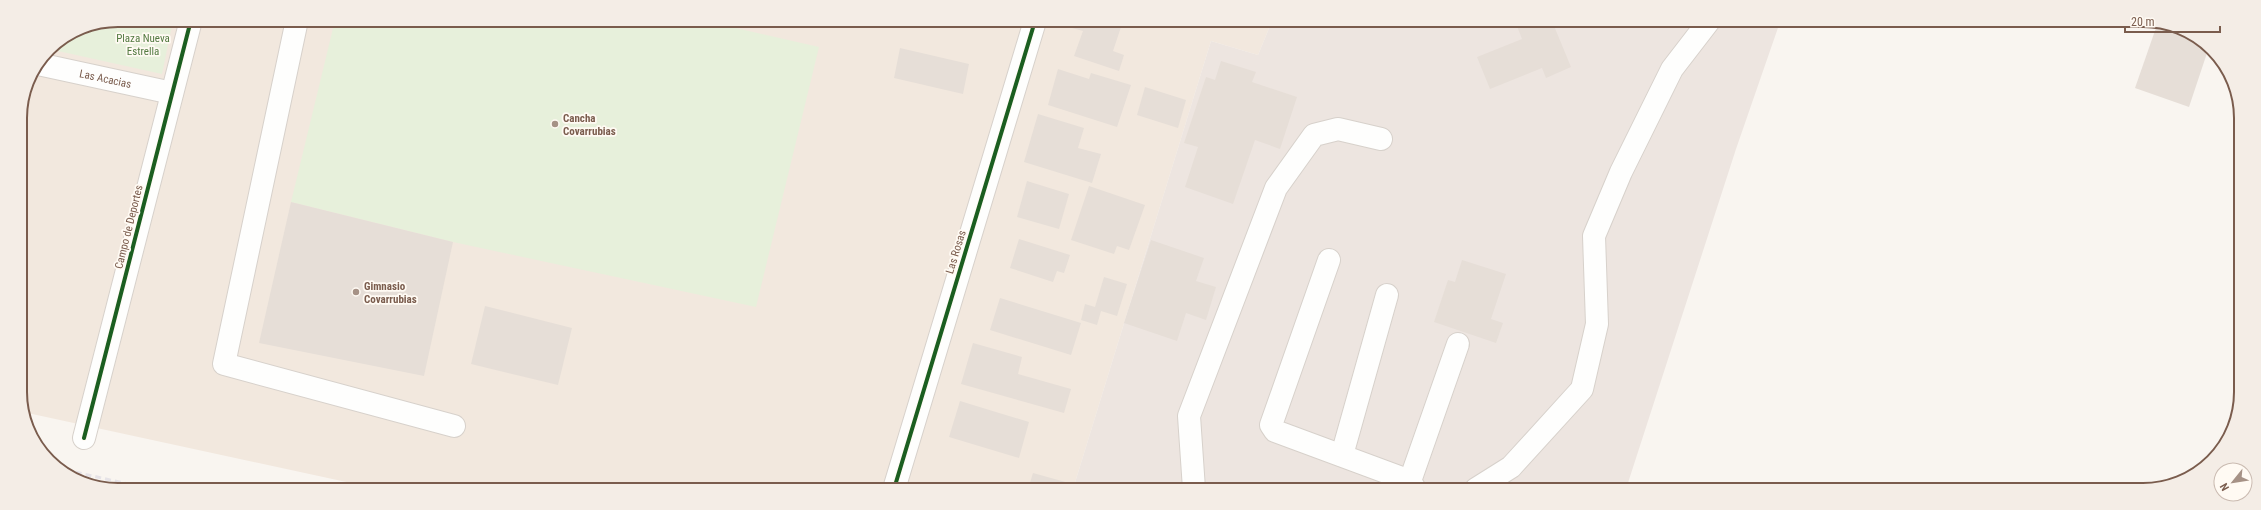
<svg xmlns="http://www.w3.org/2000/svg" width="2261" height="510" font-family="'Roboto Condensed',sans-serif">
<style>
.residential{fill:#f2e8de}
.industrial{fill:#ede5e0}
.green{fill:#e7f0db}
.building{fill:#e6ded7}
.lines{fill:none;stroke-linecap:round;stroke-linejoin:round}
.minor-casing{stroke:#d7d1cb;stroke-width:24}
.minor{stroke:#fefefd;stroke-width:22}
.rail{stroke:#e6e3e7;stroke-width:3;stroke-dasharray:6 4;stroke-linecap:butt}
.cycleway-casing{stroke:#fffaf3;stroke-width:6}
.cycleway{stroke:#1b5e20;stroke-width:4}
.poi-dot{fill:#a69286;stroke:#fffaf3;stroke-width:1.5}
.labels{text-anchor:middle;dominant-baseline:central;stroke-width:3.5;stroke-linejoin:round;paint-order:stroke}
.park-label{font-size:11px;fill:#537a41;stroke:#fffaf3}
.street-label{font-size:11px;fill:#7a5c4d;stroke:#fffaf3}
.poi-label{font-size:11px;font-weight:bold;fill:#7a5c4d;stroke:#fffaf3;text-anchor:start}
.rim{fill:none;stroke:#7a5c4d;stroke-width:2}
</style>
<rect width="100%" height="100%" fill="#f9f5f0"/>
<!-- residential -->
<polygon class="residential" points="118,20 1272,21 1258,55 1211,41 1073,489 374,488 23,412 20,112 28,80 49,49 81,27"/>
<!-- industrial -->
<polygon class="industrial" points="1272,21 1780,22 1736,149 1626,489 1073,489 1211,41 1258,55"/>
<!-- green -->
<g class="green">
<polygon points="118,20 173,20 162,74 49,49 81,27"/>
<polygon points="335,20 705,21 819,47 756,307 453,242 291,202"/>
</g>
<!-- building -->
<g class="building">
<polygon points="1074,21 1123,21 1113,51 1124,55 1119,71 1074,56 1083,31 1072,28"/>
<polygon points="1515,21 1552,21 1571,67 1546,78 1542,68 1490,89 1477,57 1522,39"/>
<polygon points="2158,22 2162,22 2209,47 2189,107 2135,88"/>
<polygon points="900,48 969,64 963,94 894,78"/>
<polygon points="1221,61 1256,72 1252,82 1297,97 1280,149 1255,140 1233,204 1185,187 1198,147 1184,143 1206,77 1215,80"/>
<polygon points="1058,69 1089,79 1091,73 1131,85 1117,127 1048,105"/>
<polygon points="1145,87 1186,100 1178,128 1137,115"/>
<polygon points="1038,114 1084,128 1078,148 1101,154 1092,183 1024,162"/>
<polygon points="1027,181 1069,194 1059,229 1017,217"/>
<polygon points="1089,186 1145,205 1129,250 1117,246 1114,254 1071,240"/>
<polygon points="291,202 453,242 424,376 259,343"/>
<polygon points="1019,239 1070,255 1064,273 1057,271 1053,282 1010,268"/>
<polygon points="1151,240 1204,258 1196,281 1216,287 1206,320 1186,313 1177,341 1124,323"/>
<polygon points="1462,260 1506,274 1491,319 1503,323 1496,343 1434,322 1448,280 1455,282"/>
<polygon points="1104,277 1127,284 1117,316 1101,311 1097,325 1081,320 1085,304 1095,307"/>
<polygon points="1000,298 1081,323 1071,355 990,330"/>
<polygon points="485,306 572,328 558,385 471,364"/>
<polygon points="973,343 1022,357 1018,374 1071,389 1064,413 961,384"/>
<polygon points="960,401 1029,422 1019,458 949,437"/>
<polygon points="1033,473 1069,483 1067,489 1028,489"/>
</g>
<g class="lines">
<defs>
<g id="minor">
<polyline points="297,20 224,364 454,426"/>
<path id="s1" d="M38 64 172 93"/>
<polyline points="1329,260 1271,425 1275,431 1410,481 1415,489"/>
<polyline points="84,438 191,20"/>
<polyline points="1342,455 1387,295"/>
<polyline points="1410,481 1458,344"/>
<polyline points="894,489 1035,21"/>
<polyline points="1194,489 1189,416 1276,188 1314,135 1338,129 1381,139"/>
<polyline points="1476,489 1511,467 1582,389 1597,324 1594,236 1621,172 1672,69 1709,21"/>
</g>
</defs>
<!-- minor casing -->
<use href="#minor" class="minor-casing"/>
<!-- minor -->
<use href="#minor" class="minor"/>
<!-- rail -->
<polyline class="rail" points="66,470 146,488"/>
<defs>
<g id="cycleway">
<polyline points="84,438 191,20"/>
<polyline points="894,489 1035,21"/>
</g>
</defs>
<!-- cycleway casing -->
<use href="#cycleway" class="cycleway-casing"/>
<!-- cycleway -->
<use href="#cycleway" class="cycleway"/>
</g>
<!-- markers -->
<g class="poi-dot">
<circle cx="555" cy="124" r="4"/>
<circle cx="356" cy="292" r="4"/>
</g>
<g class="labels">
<!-- park labels -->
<g class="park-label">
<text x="143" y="38">Plaza Nueva<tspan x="143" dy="13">Estrella</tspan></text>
</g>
<!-- street labels -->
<g class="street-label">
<text stroke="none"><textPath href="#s1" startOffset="69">Las Acacias</textPath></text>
<text transform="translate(129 227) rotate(-76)">Campo de Deportes</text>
<text transform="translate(956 252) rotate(-73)">Las Rosas</text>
</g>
<!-- poi labels -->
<g class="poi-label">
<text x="563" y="118">Cancha<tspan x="563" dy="13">Covarrubias</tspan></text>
<text x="364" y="286">Gimnasio<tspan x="364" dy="13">Covarrubias</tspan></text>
</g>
</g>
<!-- crop -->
<path d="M0 0H2261V510H0ZM118 27H2143A91 91 0 0 1 2234 118V392A91 91 0 0 1 2143 483H118A91 91 0 0 1 27 392V118A91 91 0 0 1 118 27Z" fill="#f4ede6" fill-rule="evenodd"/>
<path class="rim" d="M118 27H2143A91 91 0 0 1 2234 118V392A91 91 0 0 1 2143 483H118A91 91 0 0 1 27 392V118A91 91 0 0 1 118 27Z"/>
<!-- north arrow -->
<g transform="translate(2233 482) rotate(240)"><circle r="19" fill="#fffaf3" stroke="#cabbb1"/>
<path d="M0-3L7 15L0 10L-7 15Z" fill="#a69286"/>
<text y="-6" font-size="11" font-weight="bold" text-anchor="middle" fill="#7a5c4d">N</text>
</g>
<!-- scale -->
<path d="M2125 26v6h95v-6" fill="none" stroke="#7a5c4d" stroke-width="2"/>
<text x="2131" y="26" font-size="12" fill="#7a5c4d" stroke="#fffaf3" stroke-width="3" paint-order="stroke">20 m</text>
</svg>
